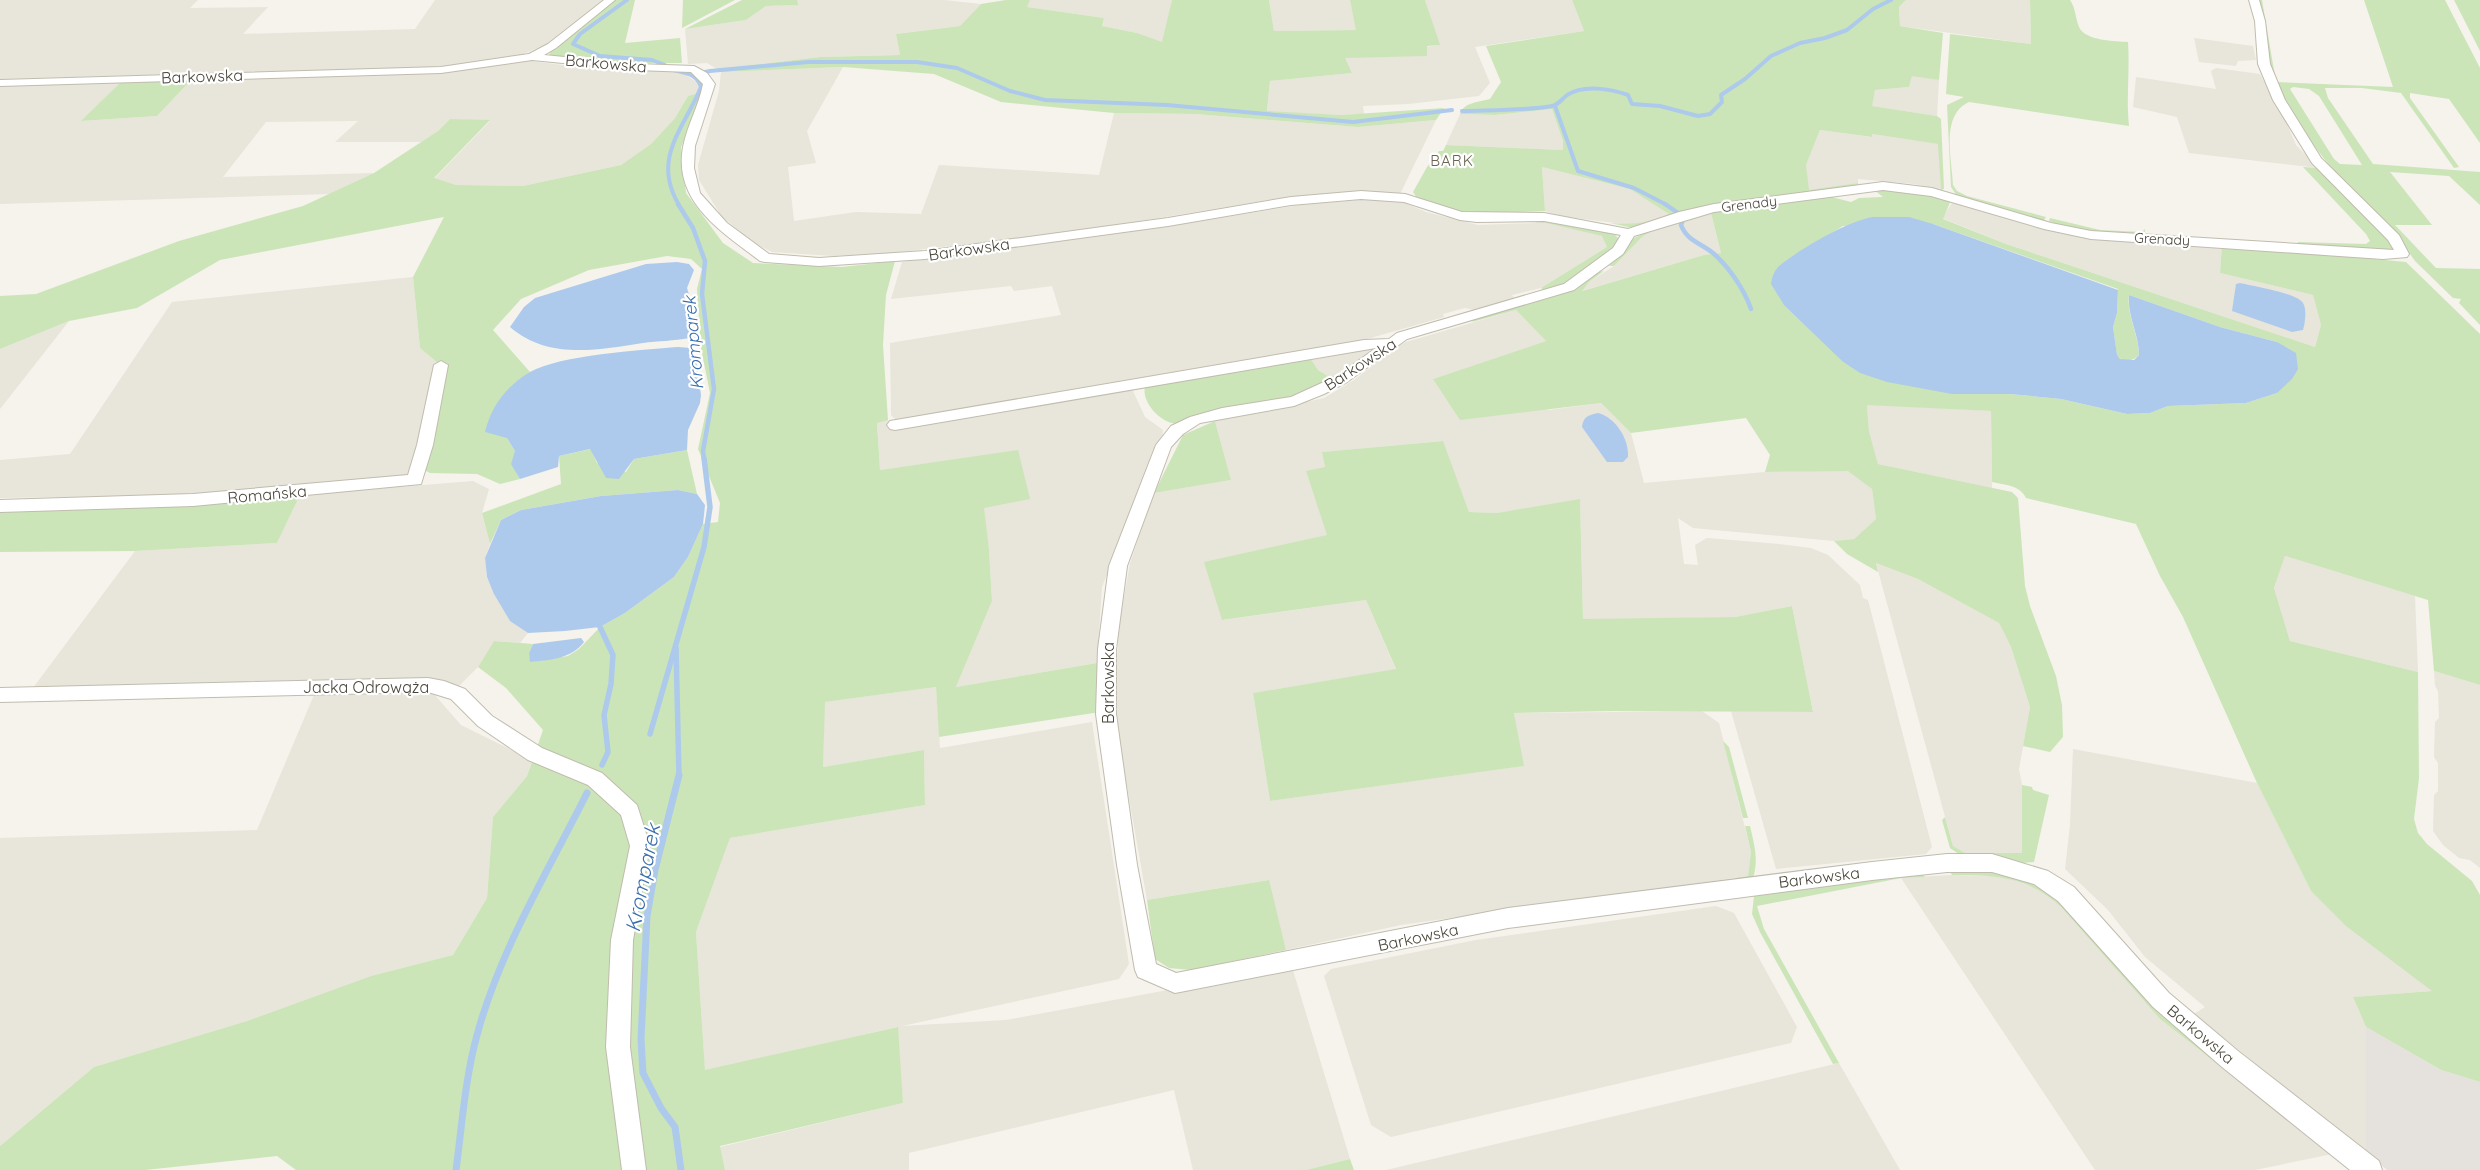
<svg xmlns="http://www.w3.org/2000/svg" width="2480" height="1170" font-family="Quicksand,sans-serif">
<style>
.residential{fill:#e8e5da}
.industrial{fill:#e5e2dd}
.green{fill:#cbe5b8;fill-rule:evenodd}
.water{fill:#adcaec}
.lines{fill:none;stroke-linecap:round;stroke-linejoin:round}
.stream-far3{stroke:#adcaec;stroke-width:4}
.stream-far2{stroke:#adcaec;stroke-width:4.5}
.stream-far1{stroke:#adcaec;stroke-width:5.5}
.stream{stroke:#adcaec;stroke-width:7}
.minor-casing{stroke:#c0bcae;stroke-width:2}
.minor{fill:#fff;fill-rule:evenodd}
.labels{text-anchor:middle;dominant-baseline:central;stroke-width:4.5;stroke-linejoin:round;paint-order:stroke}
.far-street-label{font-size:14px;fill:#49453a;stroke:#fff}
.far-neighbourhood-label{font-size:15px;letter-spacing:1px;fill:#6b6452;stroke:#fff}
.street-label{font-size:16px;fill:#49453a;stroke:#fff}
.water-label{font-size:18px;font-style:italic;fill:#396eae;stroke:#fff}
.near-water-label{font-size:21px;font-style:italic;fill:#396eae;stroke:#fff}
</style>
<rect width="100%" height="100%" fill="#f5f3ec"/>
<!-- residential -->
<g class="residential">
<polygon points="0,0 198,0 190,8 268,7 243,34 415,29 435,0 602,0 545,45 521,55 443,67 0,79"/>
<polygon points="797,0 944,0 981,4 960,26 896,34 900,55 820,57 717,69 707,63 688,64 685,29 746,20 766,6 797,5"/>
<polygon points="1030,0 1172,0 1163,43 1137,33 1102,26 1104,18 1026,7"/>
<polygon points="1269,0 1350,0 1357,30 1274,31"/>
<polygon points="1425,0 1572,0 1584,31 1475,47 1490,83 1479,96 1408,104 1363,106 1364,114 1342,115 1267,112 1270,81 1352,73 1344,58 1439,45"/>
<polygon points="1906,0 2030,0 2031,44 1900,26 1899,7"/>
<polygon points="2194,38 2253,46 2256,60 2238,61 2236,66 2199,62"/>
<polygon points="530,61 587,68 679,71 698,83 703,92 688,96 675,118 651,144 621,165 523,186 456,185 434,179 490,121 450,119 438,131 422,142 335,142 358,121 266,122 223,177 374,173 330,194 0,204 0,86 121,82 82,121 157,116 191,80 300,75 438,73"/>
<polygon points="843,67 807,131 816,163 788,167 794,221 856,212 921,214 939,165 1099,175 1114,113 1195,114 1358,127 1436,120 1400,194 1367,192 1275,199 1085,230 891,253 833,256 772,252 754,243 722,217 699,180 698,165 719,91 721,72"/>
<polygon points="2216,68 2260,74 2286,122 2296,145 2319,168 2189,153 2177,117 2133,107 2136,77 2216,89 2211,71"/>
<polygon points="1912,75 1939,80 1937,116 1871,106 1875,90 1909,87"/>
<polygon points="1552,109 1563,141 1563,150 1446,145 1460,114 1495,115"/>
<polygon points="1820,130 1871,137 1872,134 1939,144 1941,190 1914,184 1858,179 1858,183 1808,191 1806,165"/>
<polygon points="1542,167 1630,189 1670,214 1649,222 1631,225 1560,216 1545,211"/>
<polygon points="1380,198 1398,200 1426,212 1478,225 1536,223 1538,221 1571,228 1603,236 1607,247 1541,288 1512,295 1514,298 1474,310 1465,308 1443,314 1444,317 1367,339 896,420 891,415 890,343 1061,315 1052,286 1014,291 1011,286 891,299 902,262 1170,226 1300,205"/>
<polygon points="1952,203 1972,206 2035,227 2037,225 2222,245 2220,273 2313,295 2321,325 2315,347 2006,244 1942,218"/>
<polygon points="1711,213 1721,253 1704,255 1581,291 1589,282 1614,266 1642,237 1655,229"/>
<polygon points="413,277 420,348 446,370 424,470 406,478 196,495 0,498 0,460 70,454 172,302"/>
<polygon points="1516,310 1546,341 1433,379 1549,410 1601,403 1631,433 1644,483 1765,472 1848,470 1872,489 1876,519 1854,539 1834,541 1693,528 1678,518 1684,564 1698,565 1695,545 1707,538 1779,544 1811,548 1828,555 1860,585 1863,598 1868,600 1932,847 1926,854 1776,869 1731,711 1813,712 1792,606 1735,617 1583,620 1580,500 1497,513 1469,512 1442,441 1323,452 1325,468 1306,471 1328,535 1223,620 1366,600 1396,670 1253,693 1270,801 1523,766 1514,713 1702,711 1719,723 1751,852 1748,876 1401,925 1286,950 1268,880 1147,900 1114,713 1119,626 1130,563 1154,493 1231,480 1215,421 1324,398 1354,380 1395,348 1406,342"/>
<polygon points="69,321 0,409 0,349"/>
<polygon points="1367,347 1371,349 1370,353 1331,378 1318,370 1309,356"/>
<polygon points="1126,388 1133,391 1145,417 1163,430 1162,441 1102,587 1097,663 956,687 992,601 989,549 983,508 1018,451 880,470 877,422 888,420 895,425"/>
<polygon points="1867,404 1991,411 1992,488 1878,464 1869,431"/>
<polygon points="473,481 489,489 482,513 490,544 485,558 487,578 510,620 528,633 520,643 494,641 478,667 459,686 436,679 336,679 33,688 135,551 277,543 300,495"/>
<polygon points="2285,556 2415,596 2418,672 2290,641 2274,588"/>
<polygon points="1876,563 1918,579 1999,623 2011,647 2030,707 2019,769 2022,785 2022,853 1965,853 1953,846"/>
<polygon points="2434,671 2480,685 2480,868 2470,860 2459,858 2443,845 2433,831 2434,795 2438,791 2438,763 2434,757 2435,722 2439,718 2438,691 2435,686"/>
<polygon points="936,687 940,748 1092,722 1129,964 1119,979 902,1026 1006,1020 1292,967 1350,1159 1306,1170 1193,1170 1174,1090 909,1153 909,1170 725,1170 720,1147 903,1103 897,1027 705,1071 696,932 730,838 925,805 924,750 823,767 824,702"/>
<polygon points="434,694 461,725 532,760 527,776 493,817 487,898 453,955 371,976 247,1021 94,1067 0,1146 0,838 257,830 314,695"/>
<polygon points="2073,749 2257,783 2311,891 2432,991 2353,997 2366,1027 2366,1152 2194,1014 2205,1007 2145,957 2108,910 2065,869 2070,825"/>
<polygon points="1952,875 2002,876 2038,889 2049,895 2061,907 2160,1019 2332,1154 2255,1170 2095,1170 1901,878"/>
<polygon points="1716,906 1734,913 1797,1027 1791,1043 1391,1137 1371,1125 1324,976 1331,969 1476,940"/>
<polygon points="1839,1063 1900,1170 1386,1170"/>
</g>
<!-- industrial -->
<polygon class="industrial" points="2366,1027 2441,1070 2480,1082 2480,1170 2387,1170 2366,1152"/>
<!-- green -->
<g class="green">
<polygon points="615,0 635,0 625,43 680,38 682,63 625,63 551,56 548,51 564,41"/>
<polygon points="683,0 735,0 682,28"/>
<polygon points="742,0 797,0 798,5 766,6 746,20 685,29"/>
<polygon points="1006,0 1030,0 1027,7 1104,18 1102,26 1137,33 1162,42 1172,0 1269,0 1274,31 1356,30 1350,0 1425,0 1440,45 1427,46 1427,56 1345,58 1352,73 1270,81 1267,111 1342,115 1444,108 1436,120 1358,127 1195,114 1114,113 1001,102 934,74 843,67 721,72 717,69 820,57 900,55 896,34 960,26 981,4"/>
<path d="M1572 0H1906L1899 7 1900 26 1943 33 1939 80 1912 76 1909 87 1875 90 1872 106 1937 116 1941 119 1944 189 1941 190 1938 144 1872 134V137L1820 130 1806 165 1809 190 1858 183V185L1691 209 1633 228 1610 223C1632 225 1650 223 1669 214L1630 189 1542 167 1545 211 1466 214 1417 198 1413 192 1427 167 1439 151H1443L1446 145 1563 150V141L1552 109 1495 115 1460 114C1464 102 1479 102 1490 99L1501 82 1486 46 1584 31Z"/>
<path d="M2030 0H2070C2076 9 2075 17 2079 27 2085 41 2115 41 2128 42 2130 70 2126 98 2129 126L1969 102C1940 115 1952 160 1953 185L1957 191 1967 196 2046 217 2043 222 1957 196 1951 187 1947 105 1964 97 1946 94 1950 34 2031 44Z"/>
<path d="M2259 0H2262L2276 82 2393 87 2364 0H2445L2480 68V143L2449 99 2410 93V98L2459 167 2454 168 2401 93 2362 88H2325L2328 98 2373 164 2480 172V205L2449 176 2390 172 2432 225H2395L2436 268 2480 269V325L2459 303 2461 299 2453 298 2415 261 2405 247C2355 195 2289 131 2268 60 2263 41 2262 20 2259 0ZM2293 87 2309 89 2319 96 2362 165 2340 164 2334 159 2290 89Z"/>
<polygon points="2454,0 2480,0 2480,51"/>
<polygon points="191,80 157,116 81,121 121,82"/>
<polygon points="703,92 698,108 681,147 686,193 723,243 753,263 842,267 895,261 886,295 883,345 888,420 877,423 880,470 1018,450 1030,499 984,508 989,549 992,601 956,687 1097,663 1100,712 939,737 936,687 825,702 823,767 924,750 925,805 730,838 696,932 705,1070 898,1027 903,1103 720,1146 725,1170 296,1170 277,1156 145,1170 0,1170 0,1146 94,1067 247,1021 371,976 453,955 487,898 493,817 527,776 543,730 506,688 478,667 494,641 533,644 529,653 531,662 568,656 579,649 600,627 625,613 674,577 688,557 703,524 718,522 720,503 698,449 710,393 701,348 697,289 702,269 691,259 667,256 589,270 521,299 493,330 530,372 511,386 507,438 515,451 515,469 520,479 500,484 477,474 430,473 424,470 446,370 420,348 413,277 444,217 220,260 137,308 69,321 0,349 0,296 36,294 179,241 303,206 374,173 438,131 450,119 490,120 434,178 456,185 523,186 621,165 651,144 675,118 688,96"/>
<polygon points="2303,167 2319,168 2388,238 2394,247 2393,251 2297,246 2298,242 2366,244 2370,241 2366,234"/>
<path d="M1903 189 1951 200 1943 219 2006 244 2315 347 2321 325 2313 295 2220 273 2222 245 2406 262 2480 334V685L2434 671 2428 600 2285 556 2274 588 2290 641 2418 672 2419 778 2414 819 2418 833 2427 844 2472 881 2480 895V1082L2441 1070 2366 1027 2353 997 2432 991 2346 926 2311 891 2257 783 2183 617 2160 576 2136 524 2026 498C2020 485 2005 485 1992 482L1991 411 1867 405 1869 431 1878 464 2012 492 2018 498 2025 586 2030 606 2056 676 2062 705 2063 737 2050 752 2023 746 2030 707 2011 647 1999 623 1918 579 1876 563 1878 572 1847 554 1834 541 1854 539 1876 519 1872 489 1848 471 1765 472 1770 455 1746 418 1631 433 1601 403 1460 420 1433 379 1546 341 1516 310 1472 322 1475 319 1555 296 1599 272 1604 271 1589 282 1582 291 1704 255 1721 253 1711 213 1655 229 1642 237 1614 266H1609L1634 238 1688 215 1828 196 1851 202 1859 198 1883 197 1874 190ZM1933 224 2118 289 2117 313 2113 327 2117 356C2124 363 2133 361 2139 355 2139 335 2126 314 2129 295L2220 327 2277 342V393L2246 403 2168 406 2150 413 2127 414 2061 399 2010 394 1842 361 1825 343 1791 259 1843 226Z"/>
<polygon points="2050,218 2100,230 2142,232 2145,229 2145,232 2111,235 2063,227 2049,221"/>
<polygon points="1537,219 1612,232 1619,239 1615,247 1569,283 1547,293 1541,288 1607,247 1602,236 1538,221"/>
<path d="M1309 356 1318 370 1331 378C1309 400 1214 416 1180 424 1163 425 1141 404 1145 386Z"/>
<polygon points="1215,421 1231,480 1154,493 1183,435"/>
<polygon points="1443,441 1469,512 1497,513 1580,499 1583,619 1735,617 1792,606 1813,712 1612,711 1514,713 1524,766 1270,801 1253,693 1396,669 1366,600 1222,620 1204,562 1327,535 1306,471 1325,467 1322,452"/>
<polygon points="591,449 597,463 626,472 634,459 687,450 697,494 678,490 601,496 521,510 501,520 490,544 482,513 561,484 559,456"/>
<polygon points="300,495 277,543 135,551 0,552 0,509"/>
<polygon points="1723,741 1729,747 1748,818 1743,818"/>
<polygon points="2022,785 2032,787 2033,790 2049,795 2034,862 2021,863 1962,856 1950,848 1942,820 1945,817 1953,846 1965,853 2022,853"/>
<path d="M1745 826H1750C1754 843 1759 861 1753 878L1737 880 1735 878 1748 876 1751 852Z"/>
<path d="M1948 868C1994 868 2018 874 2058 895L2224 1062 2220 1066 2160 1019 2061 907C2028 876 1994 875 1952 875Z"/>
<polygon points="1919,870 1925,877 1901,878 1757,906 1764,929 1839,1063 1833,1064 1760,932 1752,914 1754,896 1763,892"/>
<polygon points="1269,880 1286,950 1191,970 1169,968 1155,959 1147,900"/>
<polygon points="1350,1159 1354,1170 1306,1170"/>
</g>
<!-- water -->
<g class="water">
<path d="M1873 217H1909L1933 224 2118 290 2117 313 2113 327 2117 355 2120 359 2134 360 2139 355C2139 334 2127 316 2129 295L2220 327 2277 342 2296 353 2298 369 2292 379 2277 393 2246 403 2168 406 2150 413 2127 414 2061 399 2010 394H1952L1887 382 1860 373 1842 361 1784 305 1771 284C1772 277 1774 271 1779 266 1800 249 1847 221 1873 217Z"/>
<path d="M677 262 689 264 694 270 687 288 691 301 689 322 693 331 689 338C674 341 658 341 643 343 597 350 548 360 510 327L524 307 535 298 646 264Z"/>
<path d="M2240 283C2252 286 2297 293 2303 303 2307 309 2305 324 2303 330L2292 332 2232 311 2236 284Z"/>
<path d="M678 347 691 348 696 360 701 395 700 403 688 430 687 450 634 459 619 479 606 478 590 449 559 456 558 467 520 479 511 464 515 451 507 438 485 432C491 407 506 386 530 372 560 355 641 350 678 347Z"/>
<path d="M1598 413C1616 418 1629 439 1628 457L1623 462H1607L1582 427C1583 417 1588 415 1598 413Z"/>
<polygon points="678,490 697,494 705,505 703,524 688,557 674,577 625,613 600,627 565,631 528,633 510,621 494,594 487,577 485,558 501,520 521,510 601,496"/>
<path d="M581 638 584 642C571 659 550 660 530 662L529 653 533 644Z"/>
</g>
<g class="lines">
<!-- stream-far3 -->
<g class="stream-far3">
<polyline points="627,0 580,34 573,44 600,56 652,60 665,65"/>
<path d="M674 70C686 73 697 74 701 87 684 129 651 158 679 205"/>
<polyline points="692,75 710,71 808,62 917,62 957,68 1010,91 1045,100 1167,105 1353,122 1452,110"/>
<polyline points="1555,106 1578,171 1634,188 1667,205"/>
<path d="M1462 111C1492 110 1522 111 1552 106 1558 105 1562 99 1567 95 1584 84 1611 89 1628 95L1632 104 1660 106 1698 116 1710 114 1722 102 1721 95 1745 79 1771 56 1800 43 1825 38 1847 30 1873 9 1891 0"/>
</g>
<!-- stream-far2 -->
<g class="stream-far2">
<polyline points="678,204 693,228 705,261 702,294 714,389 703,451 704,459"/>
<polyline points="1665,204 1678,213"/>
<path d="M1684 217 1681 225C1687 241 1701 243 1713 253 1729 267 1744 289 1751 309"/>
</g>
<!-- stream-far1 -->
<g class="stream-far1">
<polyline points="600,627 613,655 611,684 604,715 608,752 602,765"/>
<polyline points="676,648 679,776"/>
<polyline points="650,734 704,547 710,507 704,458"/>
</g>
<!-- stream -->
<g class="stream">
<polyline points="679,775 655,870 647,916 641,1039 643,1073 661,1108 675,1127 681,1170"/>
<path d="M456 1170C462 1125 465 1079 477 1035 500 950 548 871 587 793"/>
</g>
<defs>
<g id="minor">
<path d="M604 0H615L556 48 544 55 636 64 694 66 707 73 715 84 695 146 694 168 700 193 727 223 769 254 819 258 925 251 1168 218 1291 197 1361 191 1405 194 1462 212 1544 213 1628 229 1679 212 1714 204 1883 182 1932 188 2051 223 2091 231 2394 250 2388 240 2312 163 2273 100 2258 64 2255 21 2249 0H2259L2265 21 2270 64 2285 100 2321 158 2399 235 2409 254 2407 257 2383 259 2091 239 2044 229 1931 196 1883 190 1714 212 1634 236 1623 254 1574 290 1407 339 1347 382 1324 394 1294 406 1200 423 1183 434 1171 447 1127 566 1116 649V714L1137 865 1156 964 1176 973 1508 908 1872 862 1947 854H1992L2048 871 2074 887 2169 993 2238 1051 2379 1161 2382 1170H2350L2222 1067 2153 1007 2058 901 2034 884 1992 872H1947L1872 880 1508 928 1175 993 1138 977 1135 970 1117 865 1096 714 1098 649 1109 566 1156 445 1171 426 1190 417 1222 408 1291 397 1337 376 1376 348 895 430 890 429 887 425 890 421 1364 340 1389 339 1397 333 1564 284 1613 248 1621 235 1544 221 1477 222 1460 220 1404 202 1361 199 1291 205 1168 226 925 259 819 266 765 262 760 261C722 232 673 202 683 147 687 125 699 106 703 84L691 72 636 70 532 60 441 73 0 86V80L441 67 529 54 548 44Z"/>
<polygon points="441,361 448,365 433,445 421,484 193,506 0,512 0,500 193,494 408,475 417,445 434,365"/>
<polygon points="428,678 444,681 465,689 492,716 542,748 602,773 637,805 650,846 633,940 630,1047 646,1170 622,1170 606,1047 611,940 630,846 621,815 588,785 528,760 478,726 451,699 428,692 0,702 0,688"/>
</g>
</defs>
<!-- minor casing -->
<use href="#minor" class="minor-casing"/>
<!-- minor -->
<use href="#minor" class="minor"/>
</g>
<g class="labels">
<!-- far-street labels -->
<g class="far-street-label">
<text transform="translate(1749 204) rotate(-7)">Grenady</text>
<text transform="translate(2162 239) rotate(3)">Grenady</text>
</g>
<!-- far-neighbourhood labels -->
<g class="far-neighbourhood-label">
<text x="1452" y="160">BARK</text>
</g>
<!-- street labels -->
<g class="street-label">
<text transform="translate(606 63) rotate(5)">Barkowska</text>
<text transform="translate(202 76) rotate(-2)">Barkowska</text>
<text transform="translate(969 249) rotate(-8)">Barkowska</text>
<text transform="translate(1360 364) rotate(-33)">Barkowska</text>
<text transform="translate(267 494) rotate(-5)">Romańska</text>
<text transform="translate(1108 683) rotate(-90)">Barkowska</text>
<text x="366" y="687">Jacka Odrowąża</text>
<text transform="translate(1819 877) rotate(-7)">Barkowska</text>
<text transform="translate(1418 937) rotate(-12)">Barkowska</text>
<text transform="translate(2201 1034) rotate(40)">Barkowska</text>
</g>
<!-- water labels -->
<g class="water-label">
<text transform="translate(693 343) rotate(-95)">Kromparek</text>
</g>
<!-- near-water labels -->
<g class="near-water-label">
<text transform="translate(642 878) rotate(-79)">Kromparek</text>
</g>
</g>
</svg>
